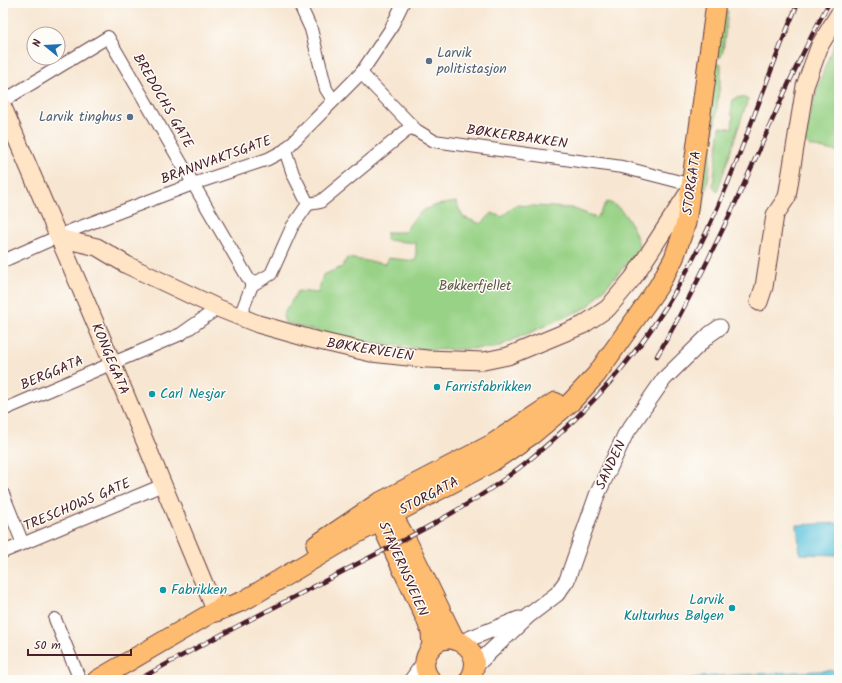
<svg xmlns="http://www.w3.org/2000/svg" width="842" height="683" font-family="Kalam,sans-serif">
<style>
.green{fill:#98d286;stroke:#717858}
.water{fill:#5fc4dd;stroke:#547284}
.lines{fill:none;stroke-linecap:round;stroke-linejoin:round}
.minor-casing{stroke:#643d44;stroke-width:14}
.tertiary-casing{stroke:#643d44;stroke-width:17}
.secondary-casing{stroke:#643d44;stroke-width:19}
.primary-casing{stroke:#643d44;stroke-width:21}
.minor{stroke:#fff;stroke-width:12}
.tertiary{stroke:#fff;stroke-width:15}
.secondary{stroke:#ffe4c6;stroke-width:17}
.primary{stroke:#febc70;stroke-width:19}
.rail-casing{stroke:#4a1f2b;stroke-width:4.5}
.rail{stroke:#fdfcf7;stroke-width:3;stroke-dasharray:9;stroke-linecap:butt}
.service-dot{fill:#5c6f8a;stroke:#fdfcf7;stroke-width:1.5}
.culture-dot{fill:#0f9aa8;stroke:#fdfcf7;stroke-width:1.5}
.labels{text-anchor:middle;dominant-baseline:central;stroke-width:3;stroke-linejoin:round;paint-order:stroke}
.service-label{font-size:14px;fill:#4e5e75;stroke:#fdfcf7;text-anchor:start}
.street-label{font-size:14px;fill:#4a1f2b;stroke:#fdfcf7}
.park-label{font-size:14px;fill:#615546;stroke:#fdfcf7}
.culture-label{font-size:14px;fill:#0d838f;stroke:#fdfcf7;text-anchor:start}
</style>
<rect width="100%" height="100%" fill="#fdfcf7"/>
<filter id="ink" filterUnits="userSpaceOnUse"><feTurbulence type="fractalNoise" baseFrequency=".025" numOctaves="2"/><feDisplacementMap in="SourceGraphic" scale="8" xChannelSelector="R" yChannelSelector="G"/><feConvolveMatrix kernelMatrix="1 2 1 2 8 2 1 2 1" color-interpolation-filters="sRGB"/></filter>
<filter id="wash" filterUnits="userSpaceOnUse"><feTurbulence type="fractalNoise" baseFrequency=".012" numOctaves="4" result="noise"/><feDisplacementMap in="SourceGraphic" scale="16" xChannelSelector="R" yChannelSelector="G"/><feGaussianBlur stdDeviation="0.9" result="paint"/><feColorMatrix in="noise" values="0 0 0 0 0 0 0 0 0 0 0 0 0 0 0 0 0 1.4 0 .05"/><feComposite in="paint" operator="in"/></filter>
<g filter="url(#wash)">
<rect width="100%" height="100%" fill="#f7e6d1"/>
<!-- green -->
<g class="green">
<polygon points="728,11 723,51 721,57 717,57 722,14"/>
<path d="M839 34V152L810 146 804 141C812 101 822 71 839 34Z"/>
<polygon points="716,63 721,64 721,74 708,180 701,214 697,218"/>
<polygon points="740,97 748,99 717,192 713,185 720,127 732,128 733,116 731,114 733,99"/>
<path d="M456 202 463 217 481 224 492 213 502 217 515 205 572 208 597 218 607 202C625 206 636 232 640 249L588 307 495 348 430 350 349 339 285 323 283 315 298 291 318 293 323 275 342 267 347 258 386 264 388 258 416 261V243L386 240 387 232H405C420 207 429 206 456 202Z"/>
</g>
<!-- water -->
<g class="water">
<polygon points="839,523 839,555 800,554 797,525"/>
<polygon points="839,670 839,680 683,680 699,677"/>
</g>
</g>
<g filter="url(#ink)">
<g class="lines">
<defs>
<g id="minor">
<polyline points="299,3 311,29 326,89 333,100"/>
<polyline points="361,73 416,130 434,141 622,167 692,185"/>
<polyline points="3,101 108,37 252,285"/>
<polyline points="285,150 293,174 308,204"/>
<polyline points="308,204 320,202 412,126"/>
<polyline points="3,261 75,229 193,184 268,159 285,150 361,73 390,30 403,3"/>
<polyline points="240,316 252,285 271,274 292,227 308,204"/>
<polyline points="3,410 181,334 218,308"/>
<polyline points="3,494 23,544"/>
<polyline points="3,552 163,485"/>
<polyline points="55,619 80,680"/>
<polyline points="410,680 425,659"/>
</g>
<g id="tertiary">
<polyline points="461,642 519,619"/>
<polyline points="474,667 528,616 557,594 567,580 597,495 625,435 664,379 710,334 720,327"/>
</g>
<g id="secondary">
<polyline points="3,107 106,348 216,612"/>
<polyline points="59,238 97,247 127,265 218,308 258,324 311,339 371,353 427,359 484,361 508,356 583,325 608,308 633,278 690,190"/>
<polyline points="759,302 764,287 775,215 787,197 805,86 820,45 839,14"/>
</g>
<g id="primary">
<polyline points="384,508 393,516 405,537 455,640"/>
<polyline points="379,511 380,522 426,619 431,632 432,647"/>
<polyline points="316,545 378,503 492,444 555,402"/>
<polyline points="216,612 245,600 354,535 492,462 533,434 570,403 596,375 658,287 674,258 686,223 716,3"/>
<polyline points="97,680 225,605"/>
<path d="M431 680C426 674 423 665 426 657 440 620 491 647 469 680"/>
</g>
</defs>
<!-- minor casing -->
<use href="#minor" class="minor-casing"/>
<!-- tertiary casing -->
<use href="#tertiary" class="tertiary-casing"/>
<!-- secondary casing -->
<use href="#secondary" class="secondary-casing"/>
<!-- primary casing -->
<use href="#primary" class="primary-casing"/>
<!-- minor -->
<use href="#minor" class="minor"/>
<!-- tertiary -->
<use href="#tertiary" class="tertiary"/>
<!-- secondary -->
<use href="#secondary" class="secondary"/>
<!-- primary -->
<use href="#primary" class="primary"/>
<defs>
<g id="rail">
<path d="M657 356C688 303 714 248 740 193 769 129 795 64 829 3"/>
<path d="M138 680C210 639 284 603 357 564 406 539 455 514 499 483 570 432 632 366 676 290 729 200 757 99 798 3"/>
</g>
</defs>
<!-- rail casing -->
<use href="#rail" class="rail-casing"/>
<!-- rail -->
<use href="#rail" class="rail"/>
</g>
</g>
<!-- markers -->
<g class="service-dot">
<circle cx="429" cy="61" r="4"/>
<circle cx="130" cy="117" r="4"/>
</g>
<g class="culture-dot">
<circle cx="437" cy="387" r="4"/>
<circle cx="152" cy="394" r="4"/>
<circle cx="163" cy="590" r="4"/>
<circle cx="732" cy="608" r="4"/>
</g>
<g class="labels">
<!-- service labels -->
<g class="service-label">
<text x="437" y="53">Larvik<tspan x="437" dy="16">politistasjon</tspan></text>
<text x="122" y="117" text-anchor="end">Larvik tinghus</text>
</g>
<!-- street labels -->
<g class="street-label">
<text transform="translate(163 101) rotate(60)">BREDOCHS GATE</text>
<text transform="translate(517 137) rotate(8)">BØKKERBAKKEN</text>
<text transform="translate(216 160) rotate(-20)">BRANNVAKTSGATE</text>
<text transform="translate(692 183) rotate(-82)">STORGATA</text>
<text transform="translate(370 350) rotate(9)">BØKKERVEIEN</text>
<text transform="translate(110 359) rotate(67)">KONGEGATA</text>
<text transform="translate(52 373) rotate(-23)">BERGGATA</text>
<text transform="translate(611 465) rotate(-65)">SANDEN</text>
<text transform="translate(429 496) rotate(-28)">STORGATA</text>
<text transform="translate(77 505) rotate(-23)">TRESCHOWS GATE</text>
<text transform="translate(403 569) rotate(66)">STAVERNSVEIEN</text>
</g>
<!-- park labels -->
<g class="park-label">
<text x="475" y="286">Bøkkerfjellet</text>
</g>
<!-- culture labels -->
<g class="culture-label">
<text x="445" y="387">Farrisfabrikken</text>
<text x="160" y="394">Carl Nesjar</text>
<text x="171" y="590">Fabrikken</text>
<text x="724" y="600" text-anchor="end">Larvik<tspan x="724" dy="16">Kulturhus Bølgen</tspan></text>
</g>
</g>
<!-- margin -->
<rect width="842" height="683" fill="none" stroke="#fdfcf7" stroke-width="16"/>
<!-- north arrow -->
<g transform="translate(46 46) rotate(288)"><circle r="19" fill="#fdfcf7" stroke="#b5a4a5"/>
<path d="M0-3L7 15L0 10L-7 15Z" fill="#1f6fb2"/>
<text y="-6" font-size="11" font-weight="bold" text-anchor="middle" fill="#4a1f2b">N</text>
</g>
<!-- scale -->
<path d="M28 649v6h103v-6" fill="none" stroke="#4a1f2b" stroke-width="2"/>
<text x="34" y="649" font-size="12" fill="#4a1f2b" stroke="#fdfcf7" stroke-width="3" paint-order="stroke">50 m</text>
</svg>
